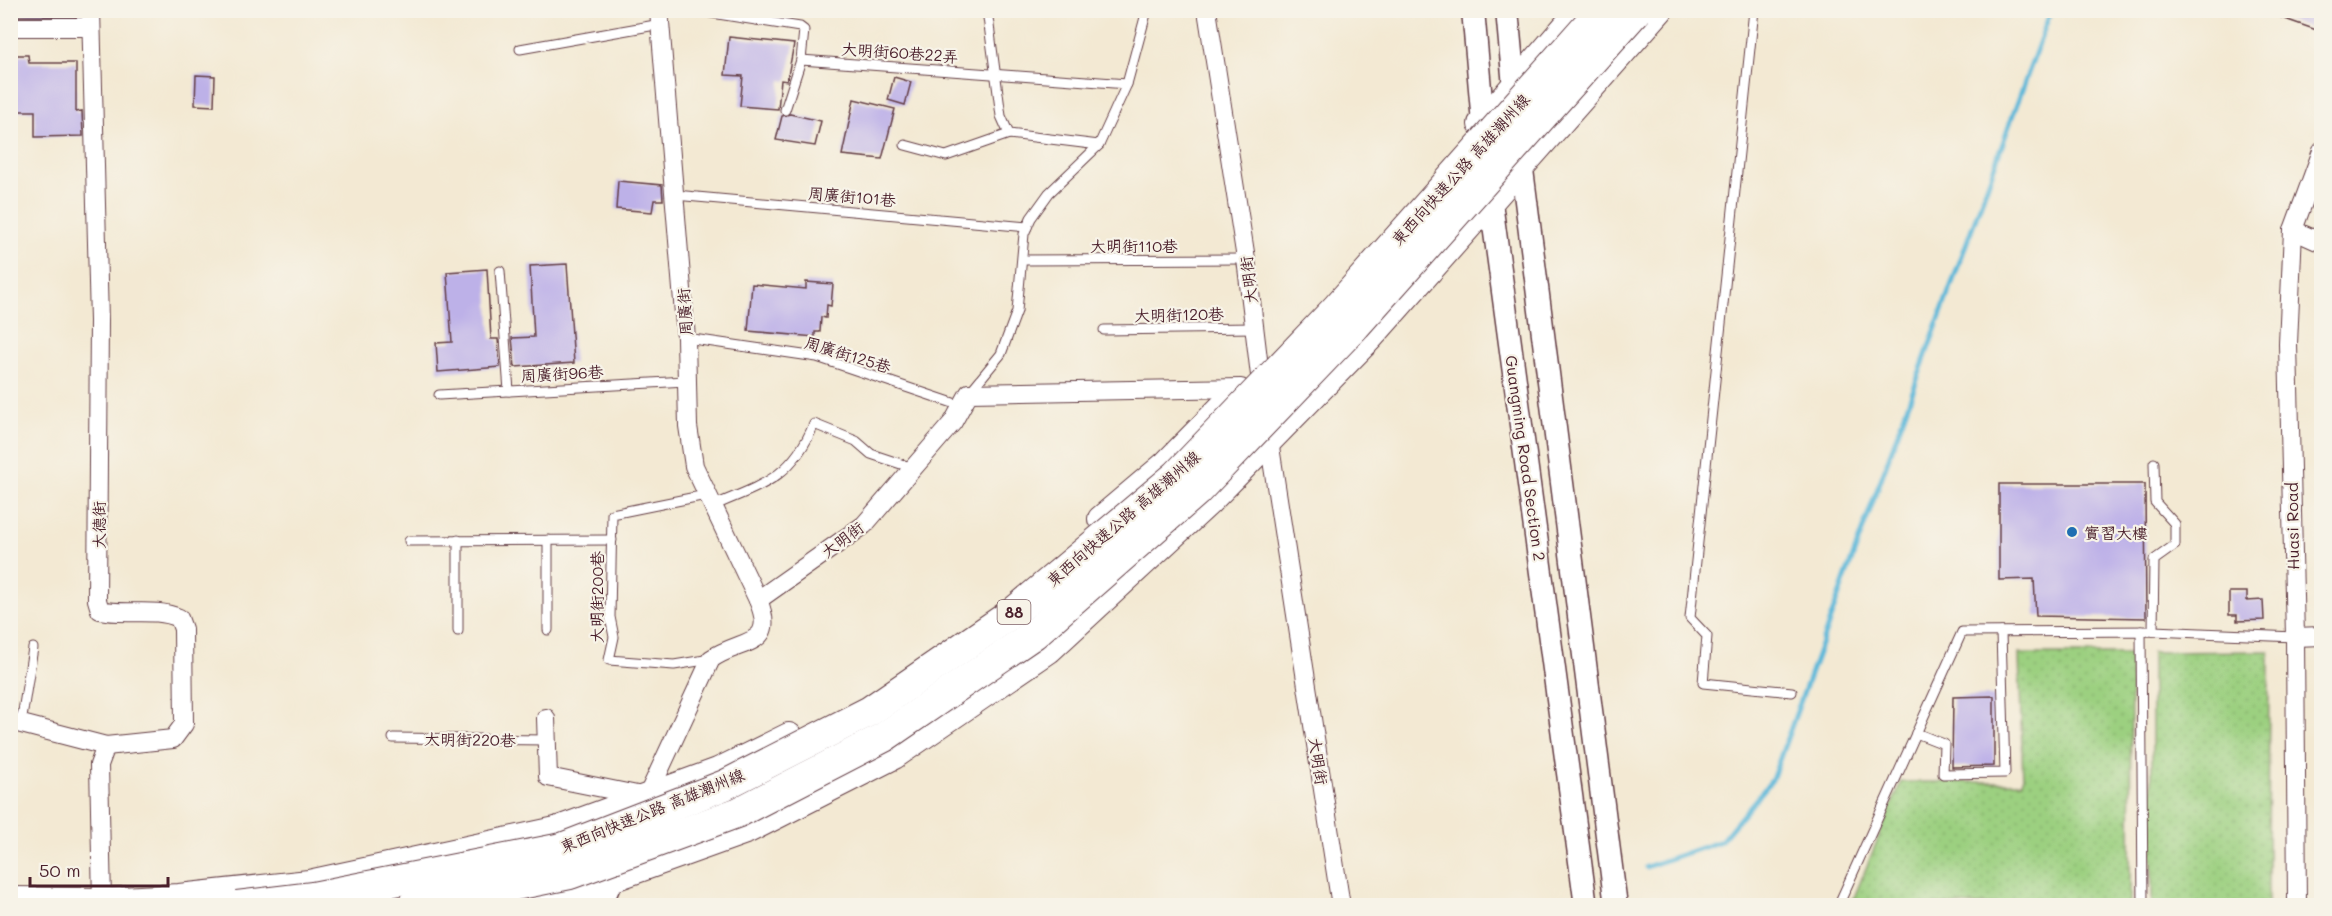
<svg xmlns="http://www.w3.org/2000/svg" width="2332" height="916" font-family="Mali,'LXGW WenKai TC',sans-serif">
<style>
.grass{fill:url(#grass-dots);stroke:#737856;stroke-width:1.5}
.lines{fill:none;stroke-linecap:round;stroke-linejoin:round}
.stream{stroke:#5bb8d9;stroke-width:5}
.building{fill:#bdb1e8}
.service-casing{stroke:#633d44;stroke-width:11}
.minor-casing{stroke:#633d44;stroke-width:20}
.tertiary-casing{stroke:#633d44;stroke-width:25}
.secondary-casing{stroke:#633d44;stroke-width:28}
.service{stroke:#fff;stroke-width:9}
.minor{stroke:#fff;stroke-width:18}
.tertiary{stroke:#fff;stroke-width:22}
.secondary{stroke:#fff;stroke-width:26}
.trunk-bridge-casing{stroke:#633d44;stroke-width:32;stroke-linecap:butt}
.trunk-bridge{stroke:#fff;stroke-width:30}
.poi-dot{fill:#1f6fb2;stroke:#f7f3e8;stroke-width:2}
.labels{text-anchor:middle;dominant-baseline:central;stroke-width:4.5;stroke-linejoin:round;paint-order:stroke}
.shield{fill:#f7f3e8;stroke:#7e5f64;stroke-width:1.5}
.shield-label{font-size:15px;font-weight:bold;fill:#4a1f2b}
.street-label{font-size:16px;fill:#4a1f2b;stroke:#f7f3e8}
.poi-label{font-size:16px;fill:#4a1f2b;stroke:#f7f3e8;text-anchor:start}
</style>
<defs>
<pattern id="grass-dots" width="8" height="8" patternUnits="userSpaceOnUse" patternTransform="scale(1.5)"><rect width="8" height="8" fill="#9cd080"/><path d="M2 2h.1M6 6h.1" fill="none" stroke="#88b26f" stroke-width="1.8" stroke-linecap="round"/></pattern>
</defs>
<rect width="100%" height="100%" fill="#f7f3e8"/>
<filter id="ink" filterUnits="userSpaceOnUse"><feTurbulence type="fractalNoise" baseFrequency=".0167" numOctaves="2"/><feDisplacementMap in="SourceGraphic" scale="12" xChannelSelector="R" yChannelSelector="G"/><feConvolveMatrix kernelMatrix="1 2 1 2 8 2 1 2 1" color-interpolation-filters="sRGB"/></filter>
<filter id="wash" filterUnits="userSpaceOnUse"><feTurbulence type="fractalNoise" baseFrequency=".008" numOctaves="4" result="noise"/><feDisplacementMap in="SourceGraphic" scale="24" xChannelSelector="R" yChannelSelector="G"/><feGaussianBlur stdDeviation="1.35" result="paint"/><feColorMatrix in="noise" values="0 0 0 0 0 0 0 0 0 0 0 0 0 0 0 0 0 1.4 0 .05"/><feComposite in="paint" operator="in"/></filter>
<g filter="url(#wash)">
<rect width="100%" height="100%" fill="#f3e9d3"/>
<!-- grass -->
<g class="grass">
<polygon points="2269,651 2268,905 2152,905 2152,652"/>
<polygon points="2019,654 2131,654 2130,905 1851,905 1901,782 2023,782"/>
</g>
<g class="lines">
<!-- stream -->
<polyline class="stream" points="1646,867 1721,841 1772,780 2051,10"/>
</g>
<g id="blocks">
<!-- building -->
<g class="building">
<rect x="10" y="10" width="70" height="6"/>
<polygon points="2268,10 2322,10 2322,32 2268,13"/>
<polygon points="729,37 794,44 787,81 781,80 778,109 740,106 743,76 725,75"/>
<polygon points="10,55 28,55 29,63 76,63 76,112 82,111 83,136 35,137 35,111 10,111"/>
<polygon points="196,75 215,76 214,106 195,105"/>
<polygon points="894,77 911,82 905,105 888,100"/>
<polygon points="854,99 895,109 882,159 842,155"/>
<polygon points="790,114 821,121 815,146 776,140 782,116"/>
<polygon points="618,181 662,185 663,200 654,200 652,212 616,209"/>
<polygon points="567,264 574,363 515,367 512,338 534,337 530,266"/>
<polygon points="487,269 491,339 498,339 500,367 438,372 436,343 452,342 447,272"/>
<polygon points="806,282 833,284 831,306 827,305 826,318 821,317 820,332 815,332 815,337 748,331 752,284 806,289"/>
<polygon points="1999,484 2145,484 2146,618 2036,616 2034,579 1999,580"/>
<polygon points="2229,592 2247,592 2247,601 2263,600 2264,620 2237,621 2237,615 2229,615"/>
<polygon points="1994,696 1994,766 1952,767 1953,697"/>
</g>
</g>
</g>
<g filter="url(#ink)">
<use href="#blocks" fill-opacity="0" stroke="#633d44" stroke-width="1.5"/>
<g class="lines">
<defs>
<g id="service">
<polyline points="693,10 800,27 804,30 801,60 785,110"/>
<polyline points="1754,10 1690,618 1707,636 1703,683 1792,692"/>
<polyline points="520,49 661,24"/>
<polyline points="801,60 1127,84"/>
<polyline points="1009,134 1099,145"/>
<polyline points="905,145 946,156 1009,134 1001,116 987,10"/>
<polyline points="675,195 1027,227"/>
<polyline points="1023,260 1246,259"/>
<polyline points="500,271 509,391"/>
<polyline points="1104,330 1254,328"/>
<polyline points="686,338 817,357 962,406"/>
<polyline points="969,393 1001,354 1017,311 1024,234 1031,218 1049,193 1099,145 1127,84 1147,10"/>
<polyline points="439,395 686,381"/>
<polyline points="706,495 612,514 610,617 614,637 609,660 674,665 711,659"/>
<path d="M712 506C762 485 792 478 814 424L856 441 871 454 913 468"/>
<polyline points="458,540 458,631"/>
<polyline points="548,540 548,630"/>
<polyline points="409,541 612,540"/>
<polyline points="2141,631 2143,906"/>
<polyline points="2153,631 2154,560 2175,545 2175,524 2155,502 2154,463"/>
<polyline points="21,724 33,648"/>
<polyline points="1916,733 1944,744 1943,774 2005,773 2001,632"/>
<polyline points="393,738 547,740"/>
<polyline points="1838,906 1962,632 2153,631 2295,637"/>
</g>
<g id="minor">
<path d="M91 10 99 321 97 600 100 610C125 616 155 607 179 618L183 629 184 724 173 739 106 746 99 765 102 901"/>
<polyline points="1207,10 1246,259 1262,392"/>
<polyline points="10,27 91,27"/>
<polyline points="2293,230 2322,243"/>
<polyline points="1268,434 1341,906"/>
<polyline points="758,600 864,525 953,422 969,393 1241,388"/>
<polyline points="2295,637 2322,636"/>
<path d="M546 718 548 777 647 797 711 659C741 638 778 648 758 600L694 466 688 426 686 338 659 10"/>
<polyline points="10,721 106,746"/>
<polyline points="2297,906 2295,637 2288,344 2293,230 2322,151"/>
</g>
<g id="tertiary">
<polyline points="1473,10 1484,134"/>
<polyline points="1507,10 1515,97"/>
<polyline points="1520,154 1616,906"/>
<polyline points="1489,188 1586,906"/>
<polyline points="600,906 617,867"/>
</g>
<g id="secondary">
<polyline points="1481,124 1580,10"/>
<polyline points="1101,519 1165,465 1224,405"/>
<polyline points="10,900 102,901 179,897 309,883 556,830 718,771 789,736"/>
<polyline points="520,906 575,892 748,830 894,756 1049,650 1209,502 1370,338 1660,10"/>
</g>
</defs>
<!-- service casing -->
<use href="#service" class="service-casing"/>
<!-- minor casing -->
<use href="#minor" class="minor-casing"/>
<!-- tertiary casing -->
<use href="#tertiary" class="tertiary-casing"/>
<!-- secondary casing -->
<use href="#secondary" class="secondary-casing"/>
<!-- service -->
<use href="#service" class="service"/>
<!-- minor -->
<use href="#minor" class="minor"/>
<!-- tertiary -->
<use href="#tertiary" class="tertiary"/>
<!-- secondary -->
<use href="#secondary" class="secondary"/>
<defs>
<g id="trunk-bridge">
<polyline points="237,906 313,897 562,848 725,785 870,711 1014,612 1177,475 1336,309 1601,10"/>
<polyline points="412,906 570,874 739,812 884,737 1034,634 1196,492 1356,325 1637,10"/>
</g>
</defs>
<!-- trunk-bridge casing -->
<use href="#trunk-bridge" class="trunk-bridge-casing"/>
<!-- trunk-bridge -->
<use href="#trunk-bridge" class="trunk-bridge"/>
</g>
</g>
<!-- markers -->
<circle class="poi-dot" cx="2072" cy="532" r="6"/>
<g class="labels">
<!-- shield labels -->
<rect class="shield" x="997.5" y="600" width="33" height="24" rx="4.5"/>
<g class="shield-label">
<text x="1014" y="612">88</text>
</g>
<!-- street labels -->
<g class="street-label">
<text transform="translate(900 52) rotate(4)">大明街60巷22弄</text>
<text transform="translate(1460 169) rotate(-48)">東西向快速公路 高雄潮州線</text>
<text transform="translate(852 196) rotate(5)">周廣街101巷</text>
<text x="1134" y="245">大明街110巷</text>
<text transform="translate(1248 280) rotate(-97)">大明街</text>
<text transform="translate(684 312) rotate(-94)">周廣街</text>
<text transform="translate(1179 314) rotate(-1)">大明街120巷</text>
<text transform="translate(848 354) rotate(17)">周廣街125巷</text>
<text transform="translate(562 373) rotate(-3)">周廣街96巷</text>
<text transform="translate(1526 458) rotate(82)">Guangming Road Section 2</text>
<text transform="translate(1123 518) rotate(-41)">東西向快速公路 高雄潮州線</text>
<text transform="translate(98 525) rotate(-90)">大德街</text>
<text transform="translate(2292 526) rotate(-91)">Huasi Road</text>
<text transform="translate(842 539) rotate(-37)">大明街</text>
<text transform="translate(596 597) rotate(-90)">大明街200巷</text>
<text transform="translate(470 739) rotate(1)">大明街220巷</text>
<text transform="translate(1319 761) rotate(81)">大明街</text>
<text transform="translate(652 810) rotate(-22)">東西向快速公路 高雄潮州線</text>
</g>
<!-- poi labels -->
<g class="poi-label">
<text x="2084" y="532">實習大樓</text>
</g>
</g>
<!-- margin -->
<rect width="2332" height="916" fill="none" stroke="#f7f3e8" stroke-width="36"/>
<!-- scale -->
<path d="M30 877v9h138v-9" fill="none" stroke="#4a1f2b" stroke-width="3"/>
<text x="39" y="877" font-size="18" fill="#4a1f2b" stroke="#f7f3e8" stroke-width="4.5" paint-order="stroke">50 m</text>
</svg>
